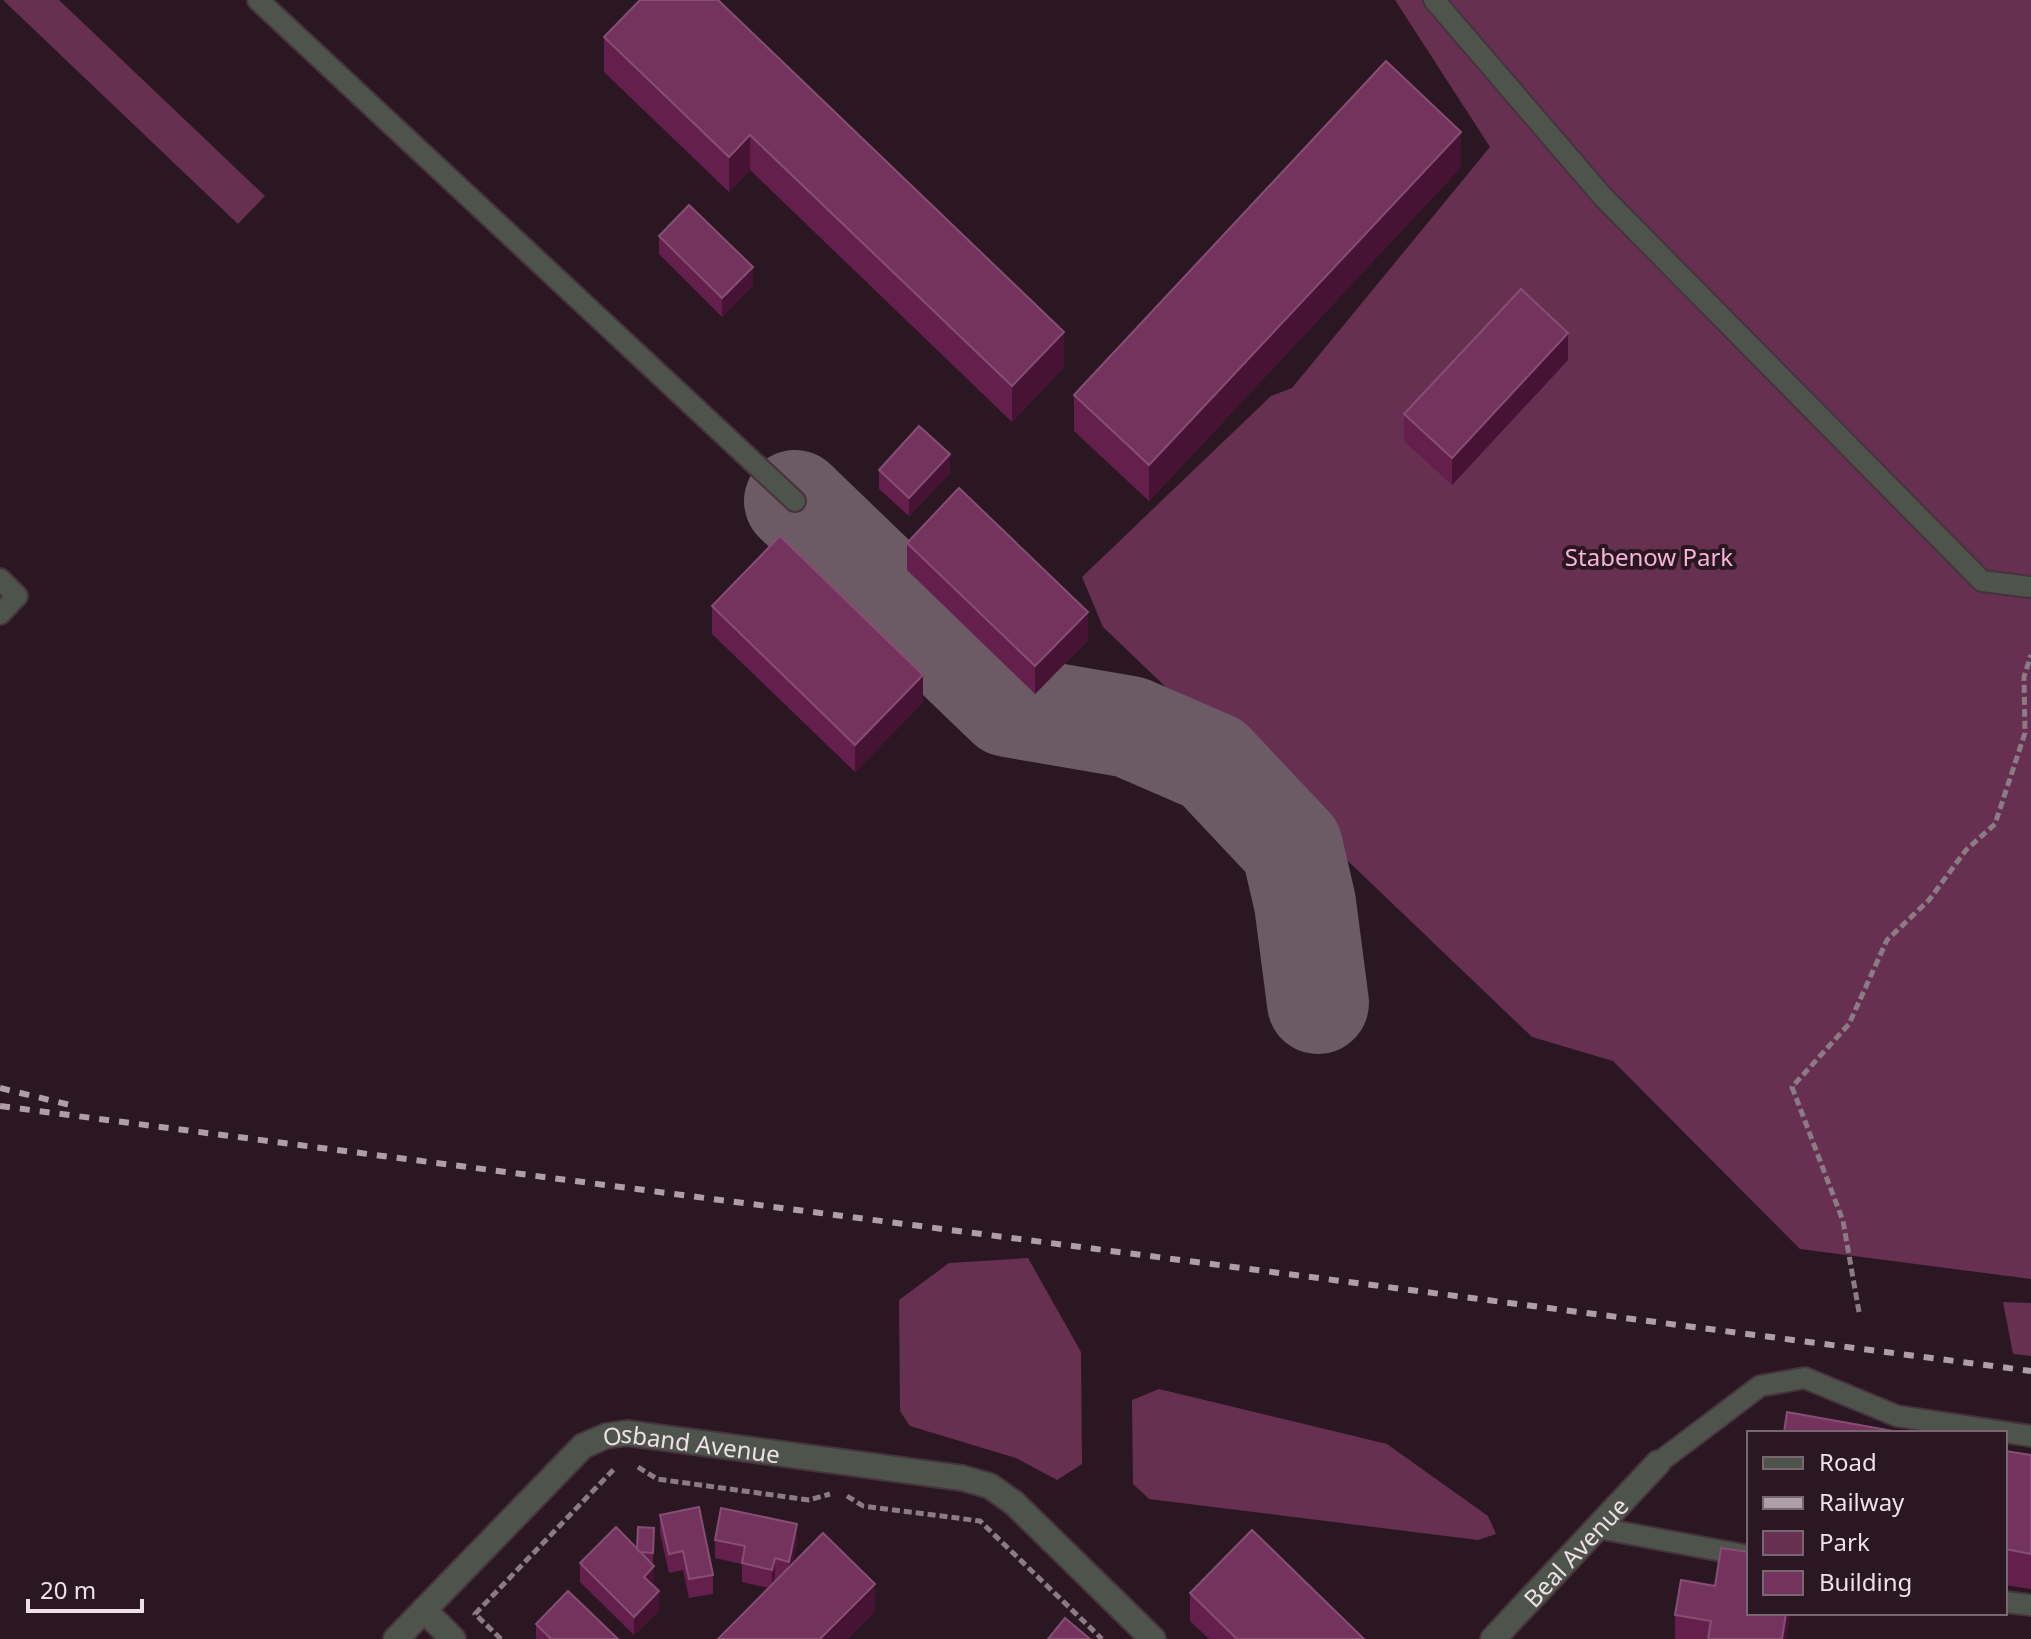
<svg xmlns="http://www.w3.org/2000/svg" width="2031" height="1639" font-family="'Noto Sans',sans-serif">
<style>
.green{fill:#673050}
.lines{fill:none;stroke-linecap:round;stroke-linejoin:round}
.taxiway{stroke:#6c5a64;stroke-width:102}
.lane-casing{stroke:#45333e;stroke-width:24}
.street-casing{stroke:#45333e;stroke-width:28}
.path{stroke:#8c7b84;stroke-width:5;stroke-dasharray:8 4;stroke-linecap:butt}
.lane{stroke:#4e544c;stroke-width:20}
.street{stroke:#4e544c;stroke-width:24}
.rail{stroke:#ae9ea6;stroke-width:6;stroke-dasharray:10 10;stroke-linecap:butt}
.wall{fill:#651f4d}
.shaded-wall{fill:#471335}
.building{fill:#74335d;stroke:#874e73;stroke-width:2}
.labels{text-anchor:middle;dominant-baseline:central;stroke-width:8;stroke-linejoin:round;paint-order:stroke}
.park-label{font-size:24px;fill:#f7b4d8;stroke:#2a1722}
.street-label{font-size:24px;fill:#eee0e7;stroke:#2a1722}
</style>
<rect width="100%" height="100%" fill="#2a1722"/>
<!-- green -->
<g class="green">
<polygon points="3,0 59,0 265,196 238,224"/>
<polygon points="1395,0 2031,0 2031,1279 1800,1249 1613,1061 1532,1037 1103,627 1082,577 1271,396 1292,388 1490,147"/>
<polygon points="1028,1258 1081,1352 1082,1464 1057,1480 1016,1458 910,1426 900,1411 899,1300 949,1263"/>
<polygon points="2003,1302 2031,1303 2031,1356 2013,1354"/>
<polygon points="1159,1389 1387,1444 1488,1516 1496,1534 1478,1540 1149,1499 1133,1484 1132,1400"/>
</g>
<g class="lines">
<!-- taxiway -->
<polyline class="taxiway" points="795,501 1008,706 1130,727 1213,763 1292,847 1305,903 1318,1003"/>
<defs>
<g id="lane">
<polyline points="258,0 795,501"/>
<polyline points="1434,0 1604,198 1982,581 2031,587"/>
<polyline points="0,579 17,596 0,614"/>
<polyline points="1658,1463 1760,1386 1805,1378 1897,1416 2031,1436"/>
<polyline points="1598,1528 1749,1556"/>
<polyline points="2005,1602 2031,1605"/>
</g>
<g id="street">
<polyline points="424,1610 453,1639"/>
<path id="s1" d="M396 1639 583 1446 606 1436 627 1433 962 1478 990 1486 1014 1503 1153 1639"/>
<path id="s2" d="M1493 1639 1658 1463"/>
</g>
</defs>
<!-- lane casing -->
<use href="#lane" class="lane-casing"/>
<!-- street casing -->
<use href="#street" class="street-casing"/>
<!-- path -->
<g class="path">
<polyline points="1859,1312 1843,1221 1792,1087 1849,1024 1887,940 1929,900 1966,850 1995,824 2025,733 2024,677 2031,655"/>
<polyline points="638,1467 657,1479 809,1500 830,1494"/>
<polyline points="847,1496 863,1506 980,1521 1102,1639"/>
<polyline points="501,1639 475,1614 616,1467"/>
</g>
<!-- lane -->
<use href="#lane" class="lane"/>
<!-- street -->
<use href="#street" class="street"/>
<!-- rail -->
<g class="rail">
<polyline points="0,1088 70,1105"/>
<polyline points="0,1106 2031,1371"/>
</g>
</g>
<!-- wall -->
<g class="wall">
<polygon points="640,0 1064,367 1012,422 750,170 729,192 604,72 604,37"/>
<polygon points="1461,167 1149,501 1074,431 1074,395"/>
<polygon points="659,236 753,285 722,317 659,254"/>
<polygon points="1568,360 1452,485 1404,441 1404,414"/>
<polygon points="879,470 950,473 909,516 879,489"/>
<polygon points="907,543 1088,640 1035,694 907,570"/>
<polygon points="712,606 923,702 855,772 712,634"/>
<polygon points="2005,1451 2031,1455 2031,1589 2005,1585"/>
<polygon points="660,1515 713,1575 713,1594 689,1598 683,1570 669,1573 660,1533"/>
<polygon points="654,1528 653,1562 650,1562 654,1586 659,1610 634,1635 580,1582 580,1563 637,1549"/>
<polygon points="715,1540 797,1543 792,1564 875,1611 847,1639 718,1639 769,1588 742,1582 742,1564 715,1558"/>
<polygon points="1715,1586 1749,1613 1790,1613 1786,1639 1675,1639 1675,1615"/>
<polygon points="1190,1593 1364,1639 1209,1639 1190,1621"/>
<polygon points="536,1624 618,1639 536,1639"/>
</g>
<!-- shaded-wall -->
<g class="shaded-wall">
<polygon points="1461,132 1461,167 1149,501 1149,465"/>
<polygon points="750,135 750,170 729,192 729,157"/>
<polygon points="753,267 753,285 722,317 722,298"/>
<polygon points="1064,332 1064,367 1012,422 1012,386"/>
<polygon points="1568,333 1568,360 1452,485 1452,458"/>
<polygon points="950,454 950,473 909,516 909,498"/>
<polygon points="1088,612 1088,640 1035,694 1035,666"/>
<polygon points="923,675 923,702 855,772 855,745"/>
<polygon points="797,1524 797,1543 789,1580 789,1562"/>
<polygon points="775,1558 775,1577 772,1589 772,1570"/>
<polygon points="654,1566 654,1585 644,1595 644,1577"/>
<polygon points="875,1584 875,1611 847,1639 820,1639"/>
<polygon points="659,1591 659,1610 634,1635 634,1617"/>
<polygon points="1786,1613 1790,1613 1786,1639 1782,1639"/>
</g>
<!-- building -->
<g class="building">
<polygon points="640,0 718,0 1064,332 1012,386 750,135 729,157 604,37"/>
<polygon points="1386,61 1461,132 1149,465 1074,395"/>
<polygon points="689,205 753,267 722,298 659,236"/>
<polygon points="1521,289 1568,333 1452,458 1404,414"/>
<polygon points="919,426 950,454 909,498 879,470"/>
<polygon points="959,488 1088,612 1035,666 907,543"/>
<polygon points="780,536 923,675 855,745 712,606"/>
<polygon points="1787,1412 1904,1433 1784,1433"/>
<polygon points="2005,1451 2031,1455 2031,1554 2005,1549"/>
<polygon points="699,1507 713,1575 689,1579 683,1551 669,1554 660,1515"/>
<polygon points="721,1508 797,1524 789,1562 775,1558 772,1570 742,1563 745,1546 715,1540"/>
<polygon points="616,1527 654,1566 644,1577 659,1591 634,1617 580,1563"/>
<polygon points="638,1527 654,1528 653,1553 640,1552 637,1549"/>
<polygon points="1252,1530 1364,1639 1237,1639 1190,1593"/>
<polygon points="823,1533 875,1584 820,1639 718,1639"/>
<polygon points="1721,1548 1749,1552 1749,1613 1786,1613 1782,1639 1708,1639 1711,1621 1675,1615 1681,1580 1715,1586"/>
<polygon points="568,1591 618,1639 551,1639 536,1624"/>
<polygon points="1065,1618 1090,1639 1048,1639"/>
</g>
<g class="labels">
<!-- park labels -->
<g class="park-label">
<text x="1649" y="556">Stabenow Park</text>
</g>
<!-- street labels -->
<g class="street-label">
<text stroke="none"><textPath href="#s1" startOffset="380">Osband Avenue</textPath></text>
<text stroke="none"><textPath href="#s2" startOffset="120">Beal Avenue</textPath></text>
</g>
</g>
<!-- legend -->
<rect x="1747" y="1431" width="260" height="184" fill="#2a1722" stroke="#786771" stroke-width="2"/>
<rect x="1763" y="1457" width="40" height="12" fill="#4e544c" stroke="#786771" stroke-width="2"/>
<text x="1819" y="1471" font-size="24" fill="#eee0e7">Road</text>
<rect x="1763" y="1497" width="40" height="12" fill="#ae9ea6" stroke="#786771" stroke-width="2"/>
<text x="1819" y="1511" font-size="24" fill="#eee0e7">Railway</text>
<rect x="1763" y="1531" width="40" height="24" fill="#673050" stroke="#786771" stroke-width="2"/>
<text x="1819" y="1551" font-size="24" fill="#eee0e7">Park</text>
<rect x="1763" y="1571" width="40" height="24" fill="#74335d" stroke="#786771" stroke-width="2"/>
<text x="1819" y="1591" font-size="24" fill="#eee0e7">Building</text>
<!-- scale -->
<path d="M28 1599v12h114v-12" fill="none" stroke="#eee0e7" stroke-width="4"/>
<text x="40" y="1599" font-size="24" fill="#eee0e7" stroke="#2a1722" stroke-width="6" paint-order="stroke">20 m</text>
</svg>
